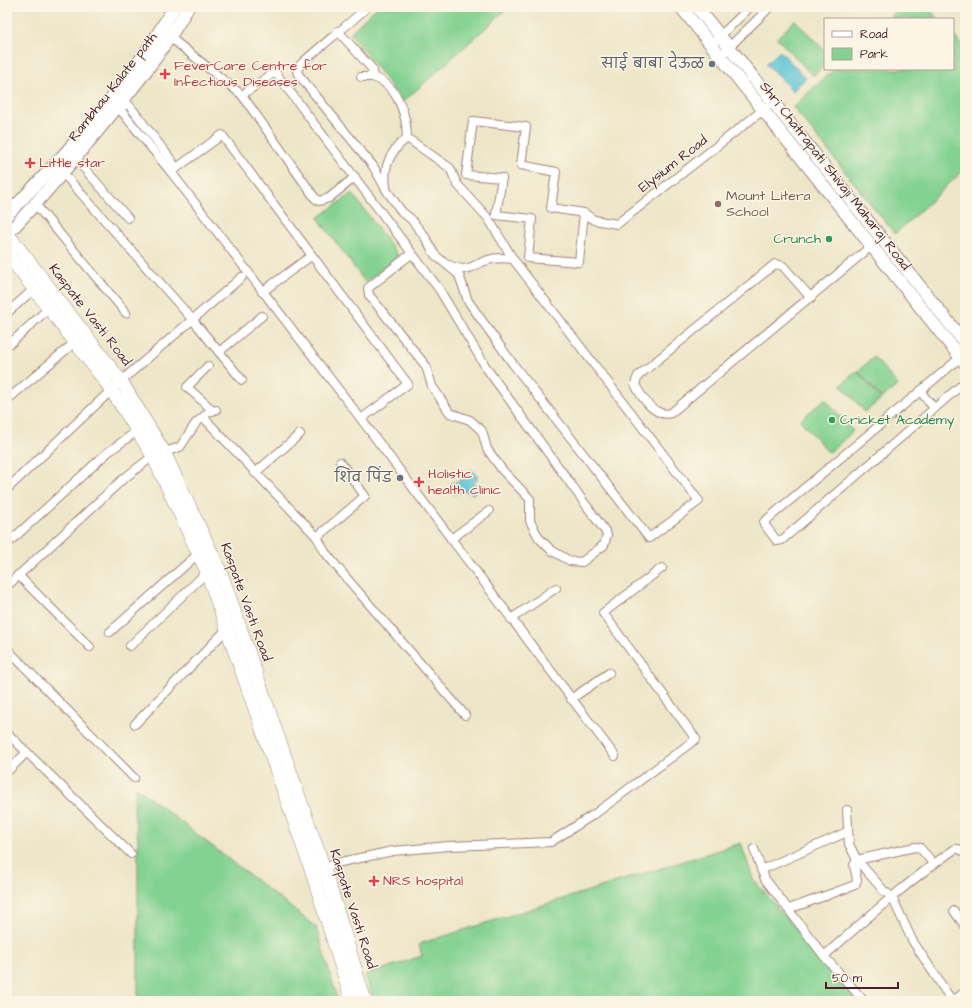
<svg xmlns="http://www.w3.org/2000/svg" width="972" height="1008" font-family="'Architects Daughter','Playpen Sans Deva',sans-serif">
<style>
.green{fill:#83d291;stroke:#66785e}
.water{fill:#59c2d5;stroke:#527080}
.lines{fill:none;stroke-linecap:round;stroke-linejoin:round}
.street-casing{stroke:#9c827a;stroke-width:10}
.secondary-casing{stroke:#9c827a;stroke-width:14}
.primary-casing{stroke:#9c827a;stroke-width:14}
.street{stroke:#fff;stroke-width:8}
.secondary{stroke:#fff;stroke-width:12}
.primary{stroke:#fff;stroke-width:13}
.worship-dot{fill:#6b7280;stroke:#fcf5e5;stroke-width:1.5}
.health-dot{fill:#e0444e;stroke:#fcf5e5;stroke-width:1.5}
.education-dot{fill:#8d6e63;stroke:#fcf5e5;stroke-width:1.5}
.leisure-dot{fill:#2e9e5b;stroke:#fcf5e5;stroke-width:1.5}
.labels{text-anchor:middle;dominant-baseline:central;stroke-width:3;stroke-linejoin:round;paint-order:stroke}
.worship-label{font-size:14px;fill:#5b616d;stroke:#fcf5e5;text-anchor:end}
.health-label{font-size:14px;fill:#be3a42;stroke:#fcf5e5;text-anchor:start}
.street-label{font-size:14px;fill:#4a1f2b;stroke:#fcf5e5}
.education-label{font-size:14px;fill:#785e54;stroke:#fcf5e5;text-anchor:start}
.leisure-label{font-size:14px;fill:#27864d;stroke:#fcf5e5;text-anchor:end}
</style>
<rect width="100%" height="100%" fill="#fcf5e5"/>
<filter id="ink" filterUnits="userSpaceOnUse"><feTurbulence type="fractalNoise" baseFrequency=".025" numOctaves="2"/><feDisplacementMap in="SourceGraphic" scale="8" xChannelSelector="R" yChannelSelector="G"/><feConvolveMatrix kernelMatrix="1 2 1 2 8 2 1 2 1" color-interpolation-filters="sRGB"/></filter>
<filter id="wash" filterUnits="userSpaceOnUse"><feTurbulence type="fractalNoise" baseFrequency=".012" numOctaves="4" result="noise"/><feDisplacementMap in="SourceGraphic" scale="16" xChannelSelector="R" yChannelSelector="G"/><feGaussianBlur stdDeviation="0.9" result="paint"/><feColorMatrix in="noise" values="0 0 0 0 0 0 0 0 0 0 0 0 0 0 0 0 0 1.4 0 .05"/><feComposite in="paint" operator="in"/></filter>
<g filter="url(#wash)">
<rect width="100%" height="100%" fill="#ede6c8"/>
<!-- green -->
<g class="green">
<polygon points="377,7 509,7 403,102 350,33"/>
<polygon points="901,7 927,7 938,19 888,19"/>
<polygon points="795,20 825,51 825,65 813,76 777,38"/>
<polygon points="953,35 965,49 965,169 895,234 793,107 834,69 953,69"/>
<polygon points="352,193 399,257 365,282 318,218"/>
<polygon points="874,357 898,385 882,398 858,371"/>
<polygon points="857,371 881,399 865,412 841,385"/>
<polygon points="825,399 853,431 829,453 800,420"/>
<polygon points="136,787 316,927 338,1001 138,1001 138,840 134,811"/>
<polygon points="741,843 753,879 858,1001 374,1001 365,975 422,956 419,944"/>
</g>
<!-- water -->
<g class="water">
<polygon points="780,51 806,78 793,91 766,64"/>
<polygon points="468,471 473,471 477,476 477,480 474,483 477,488 473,494 466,491 454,494 451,491 449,485 463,479"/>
</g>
</g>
<g filter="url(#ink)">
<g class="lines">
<defs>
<g id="street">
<path d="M367 7C346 27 323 44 301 64L297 70 298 74 373 166 387 191 402 212 411 219 425 237 435 255 459 275 468 301 513 364 649 538 699 501 513 259 488 218 457 184 450 168 407 138"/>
<path d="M338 31 373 70 372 77C397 83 407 115 407 138"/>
<polyline points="166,34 242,95 315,198 319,201 329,198 355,177"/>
<polyline points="711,45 750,7"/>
<polyline points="720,56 770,7"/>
<polyline points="361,77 372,77"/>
<polyline points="242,95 275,72 439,289 487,369 605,531 607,535 604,545 582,562 570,561 551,550 539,538 530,521 530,499 503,471 487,449 482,431 470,420 450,413 432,386 426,366 369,295 368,288 411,254"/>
<polyline points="118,101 123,113 171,172 355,411 615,756"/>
<polyline points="120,104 129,105 172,161 175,168"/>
<polyline points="75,158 128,218"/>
<polyline points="171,172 222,135 408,384 361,419"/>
<polyline points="63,173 192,319 242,380"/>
<path d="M386 187C383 166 390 151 407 138"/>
<polyline points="35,204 126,313"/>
<polyline points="584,213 579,262 528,258 532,219 496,215 502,178 466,175 473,121 526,127 521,165 556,172 551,208 584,213 594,220 617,224 767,107"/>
<path d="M449 265C469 274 471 265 488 260 497 257 505 258 513 259"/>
<polyline points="262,292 311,256"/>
<path d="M811 298 783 266 775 264 638 376 635 384C641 397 655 418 671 413L875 243"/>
<polyline points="7,313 34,289"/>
<polyline points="11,343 49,308"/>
<polyline points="219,352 262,316"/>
<polyline points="961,357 764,522 764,524 777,541 782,540 965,382"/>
<polyline points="208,366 187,387 209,407"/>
<polyline points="920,391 934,408"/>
<polyline points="7,400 75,342"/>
<polyline points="203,417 317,537 365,496 340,462"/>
<polyline points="255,473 300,434"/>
<polyline points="7,489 121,381 242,277"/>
<polyline points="317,537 325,552 343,574 465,715"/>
<polyline points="451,539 489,511"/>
<polyline points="7,544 107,453 137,431"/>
<polyline points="18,575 90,647"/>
<polyline points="7,586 122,480 153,456 180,447 196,423 209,412 216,410"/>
<polyline points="511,619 556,588"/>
<polyline points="110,632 198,554"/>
<polyline points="130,646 207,572"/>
<polyline points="7,649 134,778"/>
<polyline points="571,699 609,673"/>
<polyline points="135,724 226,630"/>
<polyline points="7,733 131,854"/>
<polyline points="9,770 27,752"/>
<polyline points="847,810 849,844 857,860 884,891 892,897 912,940 952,1001"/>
<polyline points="754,849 765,879 824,956 864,1001"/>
<polyline points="321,869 341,862 393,851 449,846 551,842 596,813 696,739 603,613 662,568"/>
<polyline points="761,870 847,832"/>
<polyline points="789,909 855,885 857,880 854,865 857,860 915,847 920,848 934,864"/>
<polyline points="954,911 965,926"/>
<path d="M824 956C866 919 908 881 955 849H959L965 852"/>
<polyline points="953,1001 965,992"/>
</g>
<g id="secondary">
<polyline points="681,7 965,363"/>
<polyline points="697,7 965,343"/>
<path d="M7 215C69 151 130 85 174 7"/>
<path d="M7 234C38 202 67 168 95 134 130 92 161 55 188 7"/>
</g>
<g id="primary">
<polyline points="7,233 121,381 164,452 221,573 327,877 365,1001"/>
<polyline points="7,254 105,381 125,411 153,456 207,572 312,872 352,1001"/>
</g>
</defs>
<!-- street casing -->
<use href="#street" class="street-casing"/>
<!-- secondary casing -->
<use href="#secondary" class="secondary-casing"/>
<!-- primary casing -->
<use href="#primary" class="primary-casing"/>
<!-- street -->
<use href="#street" class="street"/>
<!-- secondary -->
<use href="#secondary" class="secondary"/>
<!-- primary -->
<use href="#primary" class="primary"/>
</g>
</g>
<!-- markers -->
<g class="worship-dot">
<circle cx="712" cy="64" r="4"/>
<circle cx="400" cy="478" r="4"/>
</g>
<g class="health-dot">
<path d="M163 68h4v4h4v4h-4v4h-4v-4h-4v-4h4z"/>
<path d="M28 157h4v4h4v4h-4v4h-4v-4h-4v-4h4z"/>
<path d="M417 476h4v4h4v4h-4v4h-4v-4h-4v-4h4z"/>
<path d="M372 875h4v4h4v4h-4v4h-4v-4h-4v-4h4z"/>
</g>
<circle class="education-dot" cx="718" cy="204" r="4"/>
<g class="leisure-dot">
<circle cx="829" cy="239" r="4"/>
<circle cx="832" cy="420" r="4"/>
</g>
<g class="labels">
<!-- worship labels -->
<g class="worship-label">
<text x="704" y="64">साई बाबा देऊळ</text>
<text x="392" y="478">शिव पिंड</text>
</g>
<!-- health labels -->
<g class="health-label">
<text x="174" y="66">FeverCare Centre for<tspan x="174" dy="16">Infectious Diseases</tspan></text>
<text x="39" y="163">Little star</text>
<text x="428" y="474">Holistic<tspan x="428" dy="16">health clinic</tspan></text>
<text x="383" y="881">NRS hospital</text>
</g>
<!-- street labels -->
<g class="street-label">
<text transform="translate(113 87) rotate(-52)">Rambhau Kalate path</text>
<text transform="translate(673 164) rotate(-38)">Elysium Road</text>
<text transform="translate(835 176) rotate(52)">Shri Chatrapati Shivaji Maharaj Road</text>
<text transform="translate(90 315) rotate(52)">Kaspate Vasti Road</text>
<text transform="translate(246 602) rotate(70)">Kaspate Vasti Road</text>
<text transform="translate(353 909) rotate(72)">Kaspate Vasti Road</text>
</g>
<!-- education labels -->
<g class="education-label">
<text x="726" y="196">Mount Litera<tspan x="726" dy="16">School</tspan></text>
</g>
<!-- leisure labels -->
<g class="leisure-label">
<text x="821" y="239">Crunch</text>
<text x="840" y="420" text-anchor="start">Cricket Academy</text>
</g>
</g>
<!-- margin -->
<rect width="972" height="1008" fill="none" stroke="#fcf5e5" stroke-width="24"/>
<!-- legend -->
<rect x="824" y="18" width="130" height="52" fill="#fcf5e5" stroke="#b59f9b"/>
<rect x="832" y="31" width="20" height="6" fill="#ffffff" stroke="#b59f9b"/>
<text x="860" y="38" font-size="12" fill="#4a1f2b">Road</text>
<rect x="832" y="48" width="20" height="12" fill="#83d291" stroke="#b59f9b"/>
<text x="860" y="58" font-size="12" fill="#4a1f2b">Park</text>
<!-- scale -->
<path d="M826 982v6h72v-6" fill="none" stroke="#4a1f2b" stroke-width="2"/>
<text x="832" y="982" font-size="12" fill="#4a1f2b" stroke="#fcf5e5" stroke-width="3" paint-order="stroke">50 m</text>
</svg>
